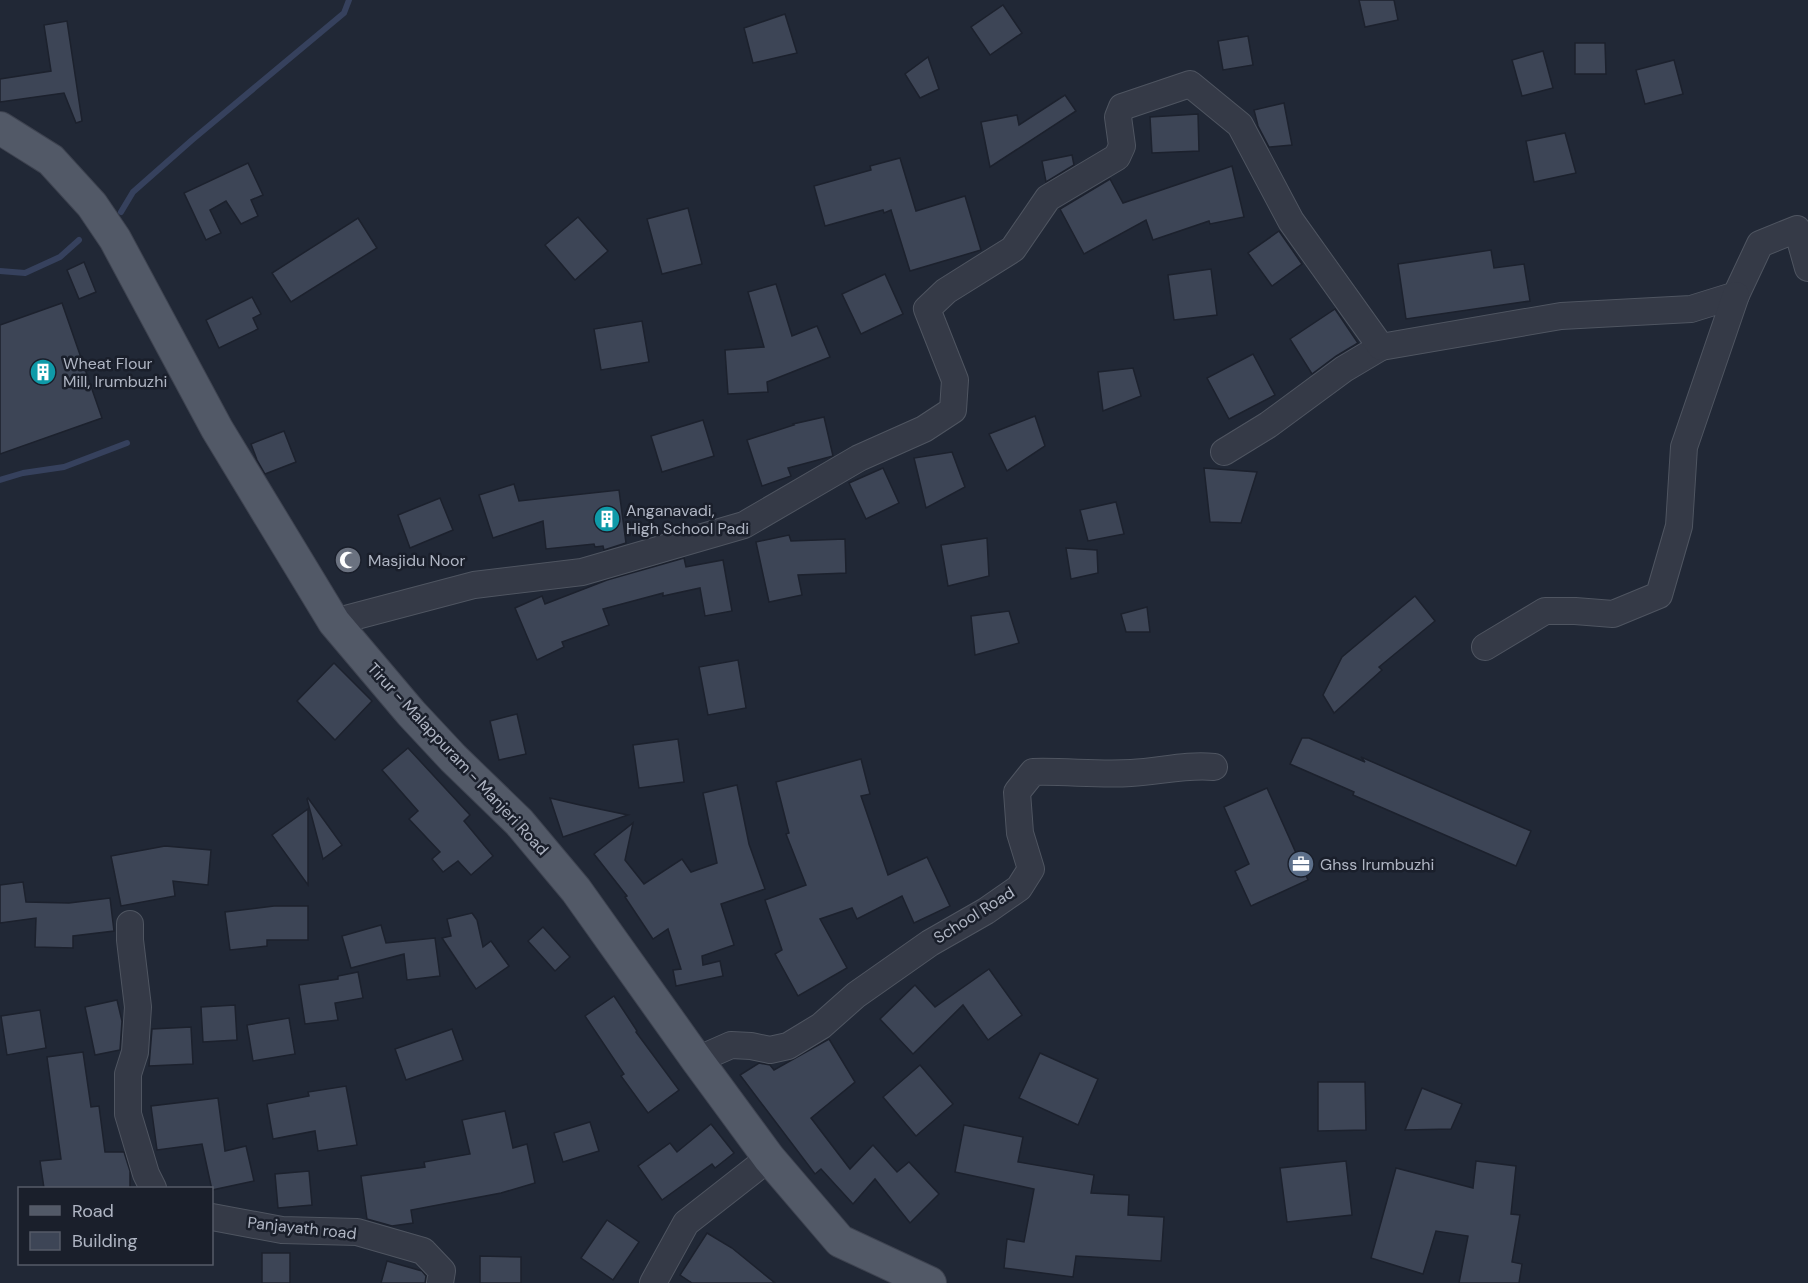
<svg xmlns="http://www.w3.org/2000/svg" width="1808" height="1283" font-family="'DM Sans',sans-serif">
<style>
.lines{fill:none;stroke-linecap:round;stroke-linejoin:round}
.stream{stroke:#36415d;stroke-width:6}
.building{fill:#3d4556;stroke:#1c212d;stroke-width:1.5}
.minor-casing{stroke:#4f5561;stroke-width:28}
.major-casing{stroke:#3e4350;stroke-width:34}
.minor{stroke:#353a47;stroke-width:26}
.major{stroke:#525967;stroke-width:32}
.labels{text-anchor:middle;dominant-baseline:central;stroke-width:5;stroke-linejoin:round;paint-order:stroke}
.poi-label{font-size:16px;fill:#afb5c3;stroke:#1a1f2b;text-anchor:start}
.street-label{font-size:16px;fill:#afb5c3;stroke:#1a1f2b}
</style>
<rect width="100%" height="100%" fill="#212836"/>
<g class="lines">
<!-- stream -->
<g class="stream">
<polyline points="121,212 133,192 192,140 344,13 349,0"/>
<polyline points="0,271 25,273 60,257 79,240"/>
<polyline points="0,480 23,473 64,467 127,443"/>
</g>
</g>
<!-- building -->
<g class="building">
<polygon points="1359,0 1394,0 1398,20 1365,27"/>
<polygon points="1003,5 1022,33 990,55 971,27"/>
<polygon points="785,14 797,53 753,63 744,28"/>
<polygon points="67,21 82,121 76,123 64,93 0,102 0,79 51,71 44,25"/>
<polygon points="1248,36 1253,65 1223,70 1218,41"/>
<polygon points="1575,43 1605,43 1606,74 1575,74"/>
<polygon points="1543,51 1553,88 1522,96 1512,60"/>
<polygon points="928,57 939,89 920,98 905,74"/>
<polygon points="1674,60 1683,94 1645,104 1636,70"/>
<polygon points="1065,95 1076,111 990,167 981,122 1017,115 1019,125"/>
<polygon points="1284,103 1292,145 1269,147 1258,126 1254,110"/>
<polygon points="1198,114 1199,151 1152,153 1150,117"/>
<polygon points="1565,133 1576,173 1534,182 1526,141"/>
<polygon points="1072,155 1074,165 1046,182 1042,161"/>
<polygon points="900,158 916,211 965,196 981,250 910,271 891,210 884,213 883,210 825,226 814,186 871,170 870,166"/>
<polygon points="248,163 263,195 251,200 258,216 241,224 226,201 210,210 221,233 206,240 184,193"/>
<polygon points="1232,166 1244,217 1210,224 1209,221 1153,240 1146,220 1084,254 1060,209 1110,179 1123,203"/>
<polygon points="688,208 702,264 662,274 647,219"/>
<polygon points="578,217 608,251 575,280 545,245"/>
<polygon points="358,218 377,248 291,302 272,273"/>
<polygon points="1279,231 1302,264 1272,286 1248,253"/>
<polygon points="1491,250 1494,268 1524,264 1530,301 1406,319 1398,264"/>
<polygon points="84,262 96,292 79,299 67,270"/>
<polygon points="1211,269 1217,315 1174,320 1168,275"/>
<polygon points="885,274 903,314 861,334 842,294"/>
<polygon points="776,284 792,336 817,326 830,357 767,382 768,392 728,394 725,350 764,347 748,292"/>
<polygon points="252,297 261,314 253,318 258,329 219,348 206,320"/>
<polygon points="62,303 102,418 0,454 0,325"/>
<polygon points="1335,309 1358,343 1336,356 1312,374 1290,339"/>
<polygon points="642,321 649,362 601,370 594,329"/>
<polygon points="1253,354 1275,395 1229,419 1207,378"/>
<polygon points="1133,368 1141,396 1103,411 1098,372"/>
<polygon points="1035,416 1045,446 1007,471 989,434"/>
<polygon points="824,417 833,456 788,468 791,476 762,486 747,440 794,425 793,424"/>
<polygon points="703,420 714,456 662,472 651,436"/>
<polygon points="284,431 296,462 265,474 257,460 251,444"/>
<polygon points="952,452 965,487 926,508 914,458"/>
<polygon points="883,468 899,503 866,519 849,483"/>
<polygon points="1204,468 1257,472 1241,523 1210,522"/>
<polygon points="514,484 519,501 619,490 626,543 604,550 603,546 595,547 594,544 546,549 543,521 493,538 479,495"/>
<polygon points="440,498 453,530 410,548 398,515"/>
<polygon points="1116,502 1124,534 1088,541 1080,510"/>
<polygon points="789,535 791,541 845,539 846,573 798,575 802,595 769,602 756,542"/>
<polygon points="987,538 989,576 948,586 941,545"/>
<polygon points="1066,548 1097,550 1098,573 1071,579"/>
<polygon points="684,558 686,567 723,560 732,611 705,616 700,588 663,596 663,593 603,609 609,625 562,642 564,647 537,660 515,608 542,596 545,604 607,580"/>
<polygon points="1415,596 1435,621 1379,667 1382,670 1334,713 1323,695 1342,657"/>
<polygon points="1147,607 1150,632 1126,632 1121,614"/>
<polygon points="1009,611 1019,643 975,655 971,616"/>
<polygon points="738,660 746,708 708,715 699,667"/>
<polygon points="334,663 372,701 335,740 297,701"/>
<polygon points="517,714 526,754 499,760 490,721"/>
<polygon points="1302,738 1309,738 1365,762 1361,757 1531,831 1516,866 1353,795 1354,792 1290,764"/>
<polygon points="678,739 684,782 639,788 633,745"/>
<polygon points="408,748 470,815 464,821 493,856 471,875 458,861 443,872 432,859 440,852 409,819 418,811 382,770"/>
<polygon points="861,759 870,794 861,796 888,875 927,857 950,906 914,923 902,896 857,919 852,908 820,919 847,968 798,996 775,954 782,950 765,900 806,885 786,834 789,833 776,782"/>
<polygon points="737,785 749,844 765,889 721,904 734,945 702,956 703,965 720,961 723,976 676,986 673,970 681,969 668,929 653,939 625,897 627,896 594,854 633,823 625,860 644,884 682,859 691,872 717,863 703,793"/>
<polygon points="1267,788 1308,880 1251,906 1235,871 1249,864 1224,807"/>
<polygon points="308,798 342,845 323,859 307,799"/>
<polygon points="550,798 580,805 628,815 563,837"/>
<polygon points="308,809 308,885 272,835"/>
<polygon points="165,846 211,850 208,885 173,881 175,896 121,906 111,856"/>
<polygon points="23,882 26,902 69,903 110,898 114,931 73,936 73,948 35,947 36,918 0,923 0,885"/>
<polygon points="274,906 308,906 308,940 267,940 267,946 230,950 225,912"/>
<polygon points="472,913 477,920 483,947 491,941 509,966 476,989 442,938 451,936 447,919"/>
<polygon points="381,925 386,943 435,938 440,976 407,980 404,954 351,968 342,936"/>
<polygon points="543,927 570,957 555,971 528,941"/>
<polygon points="989,969 1022,1015 988,1040 963,1005 913,1054 880,1019 915,985 935,1007"/>
<polygon points="358,972 363,998 335,1003 338,1020 305,1024 299,985 338,979 338,976"/>
<polygon points="614,996 637,1031 636,1032 679,1090 648,1113 621,1076 624,1074 585,1016"/>
<polygon points="117,1000 122,1021 120,1050 95,1055 85,1007"/>
<polygon points="235,1005 237,1040 203,1042 201,1007"/>
<polygon points="40,1010 46,1048 7,1055 1,1016"/>
<polygon points="289,1018 295,1054 253,1061 247,1025"/>
<polygon points="191,1027 193,1064 149,1066 152,1029"/>
<polygon points="452,1029 463,1060 406,1080 395,1049"/>
<polygon points="829,1039 855,1082 811,1118 850,1169 873,1145 897,1172 909,1162 939,1194 910,1223 875,1179 853,1204 821,1169 815,1174 740,1075 759,1063 770,1065 774,1070"/>
<polygon points="83,1052 91,1107 99,1106 105,1152 124,1152 130,1171 130,1188 44,1188 40,1161 61,1159 47,1057"/>
<polygon points="1040,1053 1098,1079 1078,1125 1019,1098"/>
<polygon points="920,1065 953,1104 916,1136 883,1097"/>
<polygon points="1318,1082 1365,1082 1366,1130 1318,1131"/>
<polygon points="346,1086 357,1145 318,1151 315,1131 273,1139 267,1104 309,1096 308,1092"/>
<polygon points="1422,1088 1462,1104 1451,1129 1405,1130"/>
<polygon points="218,1098 225,1151 246,1146 254,1181 212,1190 202,1144 157,1150 151,1106"/>
<polygon points="505,1111 513,1148 527,1144 535,1183 501,1193 411,1210 413,1223 392,1226 367,1219 361,1176 425,1167 424,1162 470,1154 462,1120"/>
<polygon points="590,1122 599,1151 563,1162 554,1133"/>
<polygon points="711,1124 734,1153 715,1168 712,1164 662,1200 638,1166 670,1143 677,1152"/>
<polygon points="964,1125 1023,1137 1018,1162 1094,1175 1091,1193 1129,1195 1128,1215 1164,1217 1161,1261 1076,1256 1073,1277 1004,1268 1007,1239 1024,1242 1034,1189 955,1172"/>
<polygon points="1346,1161 1352,1215 1287,1222 1280,1168"/>
<polygon points="1476,1161 1516,1166 1511,1214 1520,1215 1512,1262 1522,1264 1519,1283 1459,1283 1468,1236 1436,1231 1423,1274 1371,1258 1396,1168 1473,1188"/>
<polygon points="309,1171 312,1205 278,1208 275,1174"/>
<polygon points="607,1220 639,1242 613,1280 581,1258"/>
<polygon points="707,1233 732,1248 775,1283 692,1283 680,1275"/>
<rect x="262" y="1253" width="28" height="30"/>
<polygon points="480,1256 521,1257 521,1283 480,1283"/>
<polygon points="387,1261 422,1271 426,1276 425,1283 381,1283"/>
</g>
<g class="lines">
<defs>
<g id="minor">
<polyline points="1224,452 1268,425 1344,369 1381,347"/>
<polyline points="334,622 474,585 582,572 744,525 859,458 924,429 953,410 955,380 927,309 946,291 1013,249 1048,198 1117,157 1122,146 1118,117 1122,107 1190,84 1240,125 1291,221 1381,347 1561,316 1691,309 1736,295 1760,244 1797,229 1808,268"/>
<polyline points="1485,647 1545,611 1575,611 1613,614 1659,595 1679,526 1684,447 1736,295"/>
<polyline points="130,924 130,940 138,1007 135,1052 128,1074 128,1114 146,1174 153,1188"/>
<path d="M697 1060 731 1045 751 1046 770 1050 788 1046 821 1026 856 995 930 943 986 911 1019 888 1031 869 1020 833 1017 792 1033 772C1066 771 1098 775 1131 773 1159 772 1185 764 1214 767"/>
<polyline points="212,1217 282,1230 357,1232 423,1251 442,1271 440,1283"/>
<polyline points="653,1283 686,1223 769,1158"/>
</g>
<polyline id="major" points="0,128 51,160 92,205 115,239 217,429 334,622 411,713 453,758 519,822 576,890 697,1060 769,1158 840,1241 930,1283"/>
</defs>
<!-- minor casing -->
<use href="#minor" class="minor-casing"/>
<!-- major casing -->
<use href="#major" class="major-casing"/>
<!-- minor -->
<use href="#minor" class="minor"/>
<!-- major -->
<use href="#major" class="major"/>
</g>
<!-- icons -->
<defs>
<symbol id="building-disc" viewBox="-11 -11 22 22"><circle r="9.5" fill="#0f9aa8" stroke="#1a1f2b"/><path d="M-4-6H4V6H1V3H-1V6H-4ZM-2.5-4.3h1.7v1.8h-1.7ZM.8-4.3h1.7v1.8H.8ZM-2.5-1h1.7V.8h-1.7ZM.8-1h1.7V.8H.8Z" fill="#fff"/></symbol>
<symbol id="mosque-disc" viewBox="-11 -11 22 22"><circle r="9.5" fill="#6b7280" stroke="#1a1f2b"/><path d="M3.5-4.9A6 6 0 1 0 3.5 4.9A5 5 0 1 1 3.5-4.9Z" fill="#fff"/></symbol>
<symbol id="office-disc" viewBox="-11 -11 22 22"><circle r="9.5" fill="#5c6f8a" stroke="#1a1f2b"/><path d="M-6-3h4V-5.5h4V-3h4V5H-6ZM-1-4.5V-3h2v-1.5ZM-6 0V1H6V0Z" fill="#fff"/></symbol>
</defs>
<g fill-rule="evenodd">
<use href="#building-disc" x="28" y="357" width="30" height="30"/>
<use href="#building-disc" x="592" y="504" width="30" height="30"/>
<use href="#mosque-disc" x="333" y="545" width="30" height="30"/>
<use href="#office-disc" x="1286" y="849" width="30" height="30"/>
</g>
<g class="labels">
<!-- poi labels -->
<g class="poi-label">
<text x="63" y="363">Wheat Flour<tspan x="63" dy="18">Mill, Irumbuzhi</tspan></text>
<text x="626" y="510">Anganavadi,<tspan x="626" dy="18">High School Padi</tspan></text>
<text x="368" y="560">Masjidu Noor</text>
<text x="1320" y="864">Ghss Irumbuzhi</text>
</g>
<!-- street labels -->
<g class="street-label">
<text transform="translate(458 759) rotate(47)">Tirur - Malappuram - Manjeri Road</text>
<text transform="translate(974 915) rotate(-32)">School Road</text>
<text transform="translate(302 1228) rotate(6)">Panjayath road</text>
</g>
</g>
<!-- legend -->
<rect x="18" y="1187" width="195" height="78" fill="#1a1f2b" stroke="#565b68" stroke-width="1.5"/>
<rect x="30" y="1206" width="30" height="9" fill="#525967" stroke="#565b68" stroke-width="1.5"/>
<text x="72" y="1217" font-size="18" fill="#afb5c3">Road</text>
<rect x="30" y="1232" width="30" height="18" fill="#3d4556" stroke="#565b68" stroke-width="1.5"/>
<text x="72" y="1247" font-size="18" fill="#afb5c3">Building</text>
</svg>
